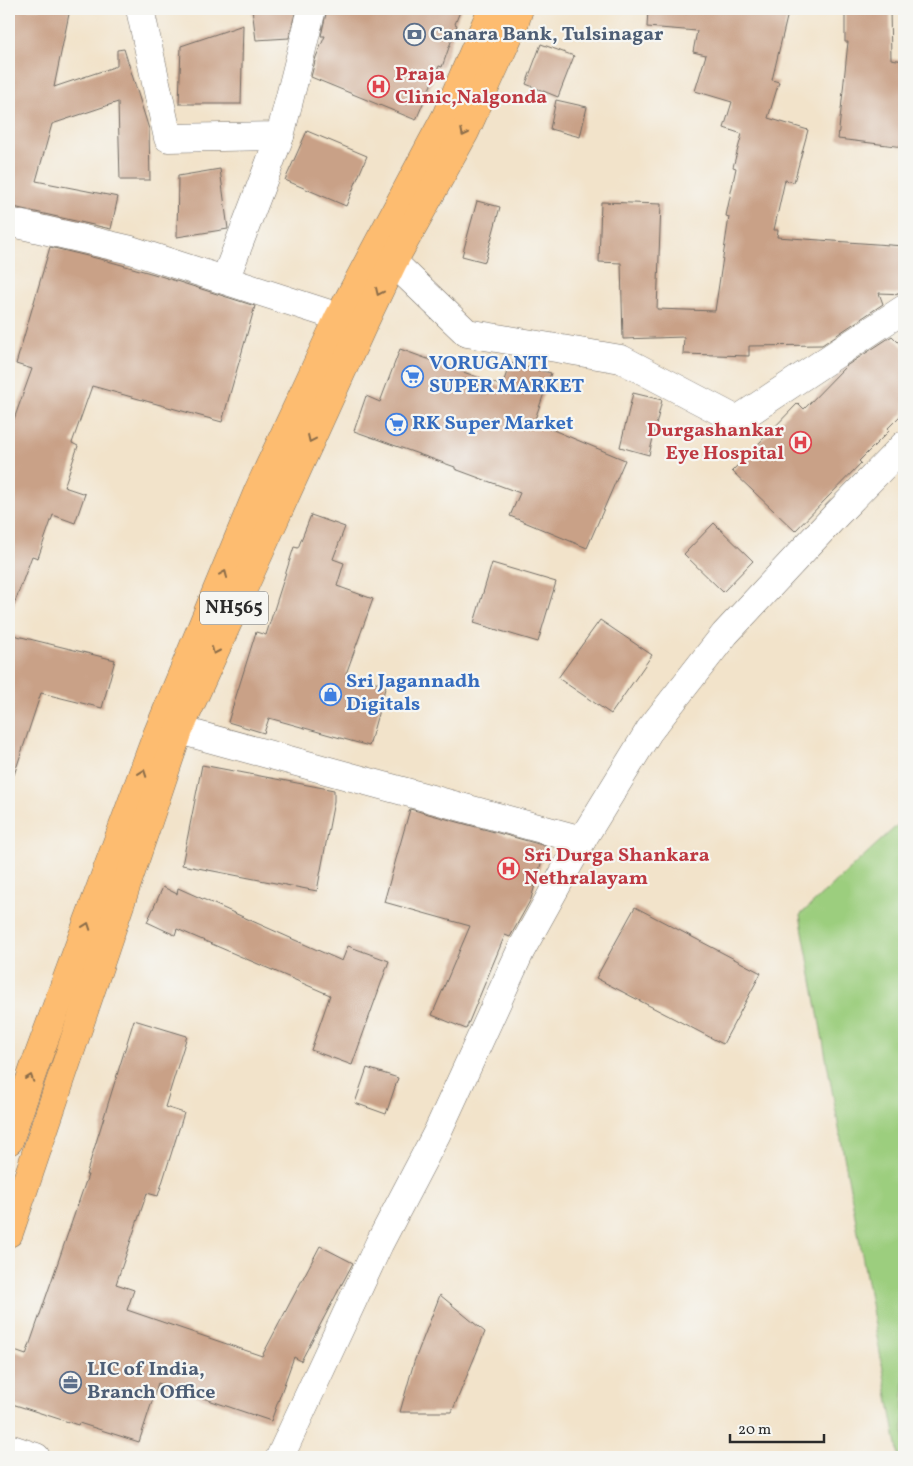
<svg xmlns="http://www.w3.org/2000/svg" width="913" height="1466" font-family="Vollkorn,serif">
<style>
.green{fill:#9cce7e;stroke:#647c54}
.building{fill:#c9a187}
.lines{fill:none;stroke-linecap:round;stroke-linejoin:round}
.minor-casing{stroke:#716b63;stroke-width:29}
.trunk-casing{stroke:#716b63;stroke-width:29}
.minor{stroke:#fff;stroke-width:28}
.trunk{stroke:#fdbc6f;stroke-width:28}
.oneway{stroke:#8a6c4a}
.labels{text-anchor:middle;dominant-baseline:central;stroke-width:4.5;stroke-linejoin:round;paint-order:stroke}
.shield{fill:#f6f6f2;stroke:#686867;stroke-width:1}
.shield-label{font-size:19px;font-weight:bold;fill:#2b2b2b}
.service-label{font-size:20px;font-weight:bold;fill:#4e5e75;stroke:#f6f6f2;text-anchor:start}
.health-label{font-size:20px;font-weight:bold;fill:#be3a42;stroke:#f6f6f2;text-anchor:start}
.shop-label{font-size:20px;font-weight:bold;fill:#366cbe;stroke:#f6f6f2;text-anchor:start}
</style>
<rect width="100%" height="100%" fill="#f6f6f2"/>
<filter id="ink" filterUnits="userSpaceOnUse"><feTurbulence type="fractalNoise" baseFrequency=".02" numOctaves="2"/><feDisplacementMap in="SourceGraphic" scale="10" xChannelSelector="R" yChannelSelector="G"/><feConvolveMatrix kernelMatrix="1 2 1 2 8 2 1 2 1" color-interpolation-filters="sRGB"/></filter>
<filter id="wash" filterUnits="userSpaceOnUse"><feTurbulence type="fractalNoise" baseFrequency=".0096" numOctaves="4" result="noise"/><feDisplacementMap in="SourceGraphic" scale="20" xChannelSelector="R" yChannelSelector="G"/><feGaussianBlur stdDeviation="1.12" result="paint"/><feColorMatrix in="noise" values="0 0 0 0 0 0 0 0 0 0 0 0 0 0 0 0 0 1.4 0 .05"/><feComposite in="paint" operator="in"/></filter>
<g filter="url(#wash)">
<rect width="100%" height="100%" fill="#f2e3ca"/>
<!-- green -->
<polygon class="green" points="904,819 904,1457 899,1457 800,915"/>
<g id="blocks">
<!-- building -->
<g class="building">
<polygon points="9,9 70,9 54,87 117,66 117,50 124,49 149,129 150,180 120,180 118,102 52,124 36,181 118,197 111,229 9,206"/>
<polygon points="252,9 296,9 289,38 256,40"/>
<polygon points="327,9 461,9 455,24 457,25 442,67 439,66 416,120 311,77 316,57 325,36 321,36"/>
<polygon points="648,9 789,9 772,80 779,82 768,118 808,130 794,182 785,180 774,230 778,230 777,237 904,246 904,294 879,293 883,304 822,345 749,346 749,356 683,354 684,337 623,339 621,263 599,262 601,202 661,204 657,309 715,311 729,217 726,216 736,168 733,167 742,134 724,128 732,102 695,91 706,55 693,52 697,31 647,27"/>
<polygon points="845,9 890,9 891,59 904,61 904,147 838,139 848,42 845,42"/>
<polygon points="243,25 241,104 179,104 181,46"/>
<polygon points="541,44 574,56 558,97 526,84"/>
<polygon points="556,100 587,107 580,137 550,129"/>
<polygon points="307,131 367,156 346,206 285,180"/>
<polygon points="220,169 228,229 177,237 178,176"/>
<polygon points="477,201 500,207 485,262 462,256"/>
<polygon points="50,247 104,260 154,274 255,306 222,422 92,386 72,443 78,446 64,487 85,494 75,523 53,515 38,558 32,556 12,610 9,610 9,433 32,369 16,364"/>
<polygon points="892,336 904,348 904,412 887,429 889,431 859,461 861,463 795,531 732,471 798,403 804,409 846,366"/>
<polygon points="400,349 502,386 510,363 551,373 534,422 625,460 587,548 510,516 520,493 455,469 455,467 354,431 366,396 380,402"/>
<polygon points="633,393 662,400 649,455 620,447"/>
<polygon points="311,515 345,527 333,559 344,563 337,586 373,599 346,674 386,685 369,746 269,718 264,733 228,722 256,632 266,635 294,547 298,548"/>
<polygon points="714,523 753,561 723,592 684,554"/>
<polygon points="492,563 556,582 538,642 474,623"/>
<polygon points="600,620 652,655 611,714 558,678"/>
<polygon points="9,634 115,660 102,708 41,693 14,775 9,774"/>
<polygon points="202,765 334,790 334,801 317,891 182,865"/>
<polygon points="410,809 546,846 531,899 510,937 505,935 466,1029 432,1015 470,926 384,902"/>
<polygon points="163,887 177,894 178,888 342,961 348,946 389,961 352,1065 311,1050 330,995 177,929 175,935 147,922"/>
<polygon points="635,907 761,973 723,1044 596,978"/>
<polygon points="134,1020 187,1036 165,1107 184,1113 158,1196 147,1193 116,1284 134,1290 127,1310 262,1356 320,1246 353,1263 301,1361 294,1357 271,1421 158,1383 139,1442 79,1423 78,1425 9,1403 9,1349 26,1355 88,1175 86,1175"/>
<polygon points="367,1068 398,1078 386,1114 355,1103"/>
<polygon points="440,1295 485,1332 452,1412 400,1412 414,1362"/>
</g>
</g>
</g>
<g filter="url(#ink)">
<use href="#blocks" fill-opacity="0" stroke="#716b63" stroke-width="1"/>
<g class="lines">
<defs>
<g id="minor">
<polyline points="140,9 168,138 280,136 312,9"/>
<polyline points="9,222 131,250 339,317"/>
<polyline points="393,262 467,333 621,359 737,420 904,309"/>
<polyline points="225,280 280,136"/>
<polyline points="179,730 582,840"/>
<polyline points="9,1448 36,1457"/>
<polyline points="280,1457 379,1244 437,1133 521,950 582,840 649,731 725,634 836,515 904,445"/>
</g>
<g id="trunk">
<polyline points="9,1141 35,1065 156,737 258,491 339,317 446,116 492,9"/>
<polyline points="9,1233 179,730 362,327 393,262 465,132 515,22 519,9"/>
</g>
</defs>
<!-- minor casing -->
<use href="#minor" class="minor-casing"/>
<!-- trunk casing -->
<use href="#trunk" class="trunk-casing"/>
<!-- minor -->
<use href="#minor" class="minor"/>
<!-- trunk -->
<use href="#trunk" class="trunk"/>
</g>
<!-- one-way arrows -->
<defs><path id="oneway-chevron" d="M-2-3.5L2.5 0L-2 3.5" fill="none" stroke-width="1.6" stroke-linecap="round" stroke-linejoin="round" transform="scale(1.25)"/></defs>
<g class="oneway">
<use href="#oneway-chevron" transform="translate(464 133) rotate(117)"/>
<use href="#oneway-chevron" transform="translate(379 292) rotate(115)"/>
<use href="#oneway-chevron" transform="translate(311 439) rotate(115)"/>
<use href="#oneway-chevron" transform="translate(224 574) rotate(-67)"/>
<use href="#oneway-chevron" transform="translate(215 651) rotate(114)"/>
<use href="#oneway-chevron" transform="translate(143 773) rotate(-70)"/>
<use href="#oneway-chevron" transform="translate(87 926) rotate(-70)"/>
<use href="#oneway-chevron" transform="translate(30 1078) rotate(-71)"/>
</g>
</g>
<!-- icons -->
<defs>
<symbol id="bank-ring" viewBox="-11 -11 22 22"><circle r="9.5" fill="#f6f6f2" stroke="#5c6f8a" stroke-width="1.5"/><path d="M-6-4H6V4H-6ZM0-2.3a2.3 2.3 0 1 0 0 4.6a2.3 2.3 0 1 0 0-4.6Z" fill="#5c6f8a"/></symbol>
<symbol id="hospital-ring" viewBox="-11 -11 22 22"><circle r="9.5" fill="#f6f6f2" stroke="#e0444e" stroke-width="1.5"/><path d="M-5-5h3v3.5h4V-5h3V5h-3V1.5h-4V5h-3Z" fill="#e0444e"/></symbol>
<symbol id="supermarket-ring" viewBox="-11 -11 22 22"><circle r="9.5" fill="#f6f6f2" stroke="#3f7fe0" stroke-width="1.5"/><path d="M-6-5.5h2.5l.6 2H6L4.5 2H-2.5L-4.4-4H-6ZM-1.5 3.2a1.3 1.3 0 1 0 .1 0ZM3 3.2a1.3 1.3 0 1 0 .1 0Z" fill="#3f7fe0"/></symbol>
<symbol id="shop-ring" viewBox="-11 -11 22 22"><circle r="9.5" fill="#f6f6f2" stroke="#3f7fe0" stroke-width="1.5"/><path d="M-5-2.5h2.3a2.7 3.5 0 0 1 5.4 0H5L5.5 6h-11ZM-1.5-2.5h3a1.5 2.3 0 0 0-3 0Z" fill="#3f7fe0"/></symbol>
<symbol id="office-ring" viewBox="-11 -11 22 22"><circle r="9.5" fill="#f6f6f2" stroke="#5c6f8a" stroke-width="1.5"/><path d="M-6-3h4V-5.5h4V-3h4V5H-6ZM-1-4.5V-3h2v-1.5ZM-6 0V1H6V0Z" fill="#5c6f8a"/></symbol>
</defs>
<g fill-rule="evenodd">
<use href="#bank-ring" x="402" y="22" width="25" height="25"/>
<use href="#hospital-ring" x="366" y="74" width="25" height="25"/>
<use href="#supermarket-ring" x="400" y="364" width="25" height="25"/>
<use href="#supermarket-ring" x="384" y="412" width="25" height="25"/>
<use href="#hospital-ring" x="788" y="430" width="25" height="25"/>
<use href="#shop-ring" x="318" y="682" width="25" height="25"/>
<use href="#hospital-ring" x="496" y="856" width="25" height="25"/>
<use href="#office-ring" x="58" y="1370" width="25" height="25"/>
</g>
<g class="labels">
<!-- shield labels -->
<rect class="shield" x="200" y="591.5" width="68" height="33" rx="4"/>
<g class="shield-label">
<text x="234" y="608">NH565</text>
</g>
<!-- service labels -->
<g class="service-label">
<text x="430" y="35">Canara Bank, Tulsinagar</text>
<text x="87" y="1370">LIC of India,<tspan x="87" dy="23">Branch Office</tspan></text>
</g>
<!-- health labels -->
<g class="health-label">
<text x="395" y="75">Praja<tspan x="395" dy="23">Clinic,Nalgonda</tspan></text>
<text x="784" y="431" text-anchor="end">Durgashankar<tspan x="784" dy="23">Eye Hospital</tspan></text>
<text x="524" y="856">Sri Durga Shankara<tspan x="524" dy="23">Nethralayam</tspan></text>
</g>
<!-- shop labels -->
<g class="shop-label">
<text x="429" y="364">VORUGANTI<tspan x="429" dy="23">SUPER MARKET</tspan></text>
<text x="412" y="424">RK Super Market</text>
<text x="346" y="682">Sri Jagannadh<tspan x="346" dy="23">Digitals</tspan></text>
</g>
</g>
<!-- margin -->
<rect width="913" height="1466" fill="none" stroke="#f6f6f2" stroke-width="30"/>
<!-- scale -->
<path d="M730 1434v8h94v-8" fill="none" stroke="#2b2b2b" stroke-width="2.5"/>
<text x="738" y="1434" font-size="15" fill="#2b2b2b" stroke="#f6f6f2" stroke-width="4" paint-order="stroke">20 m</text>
</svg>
